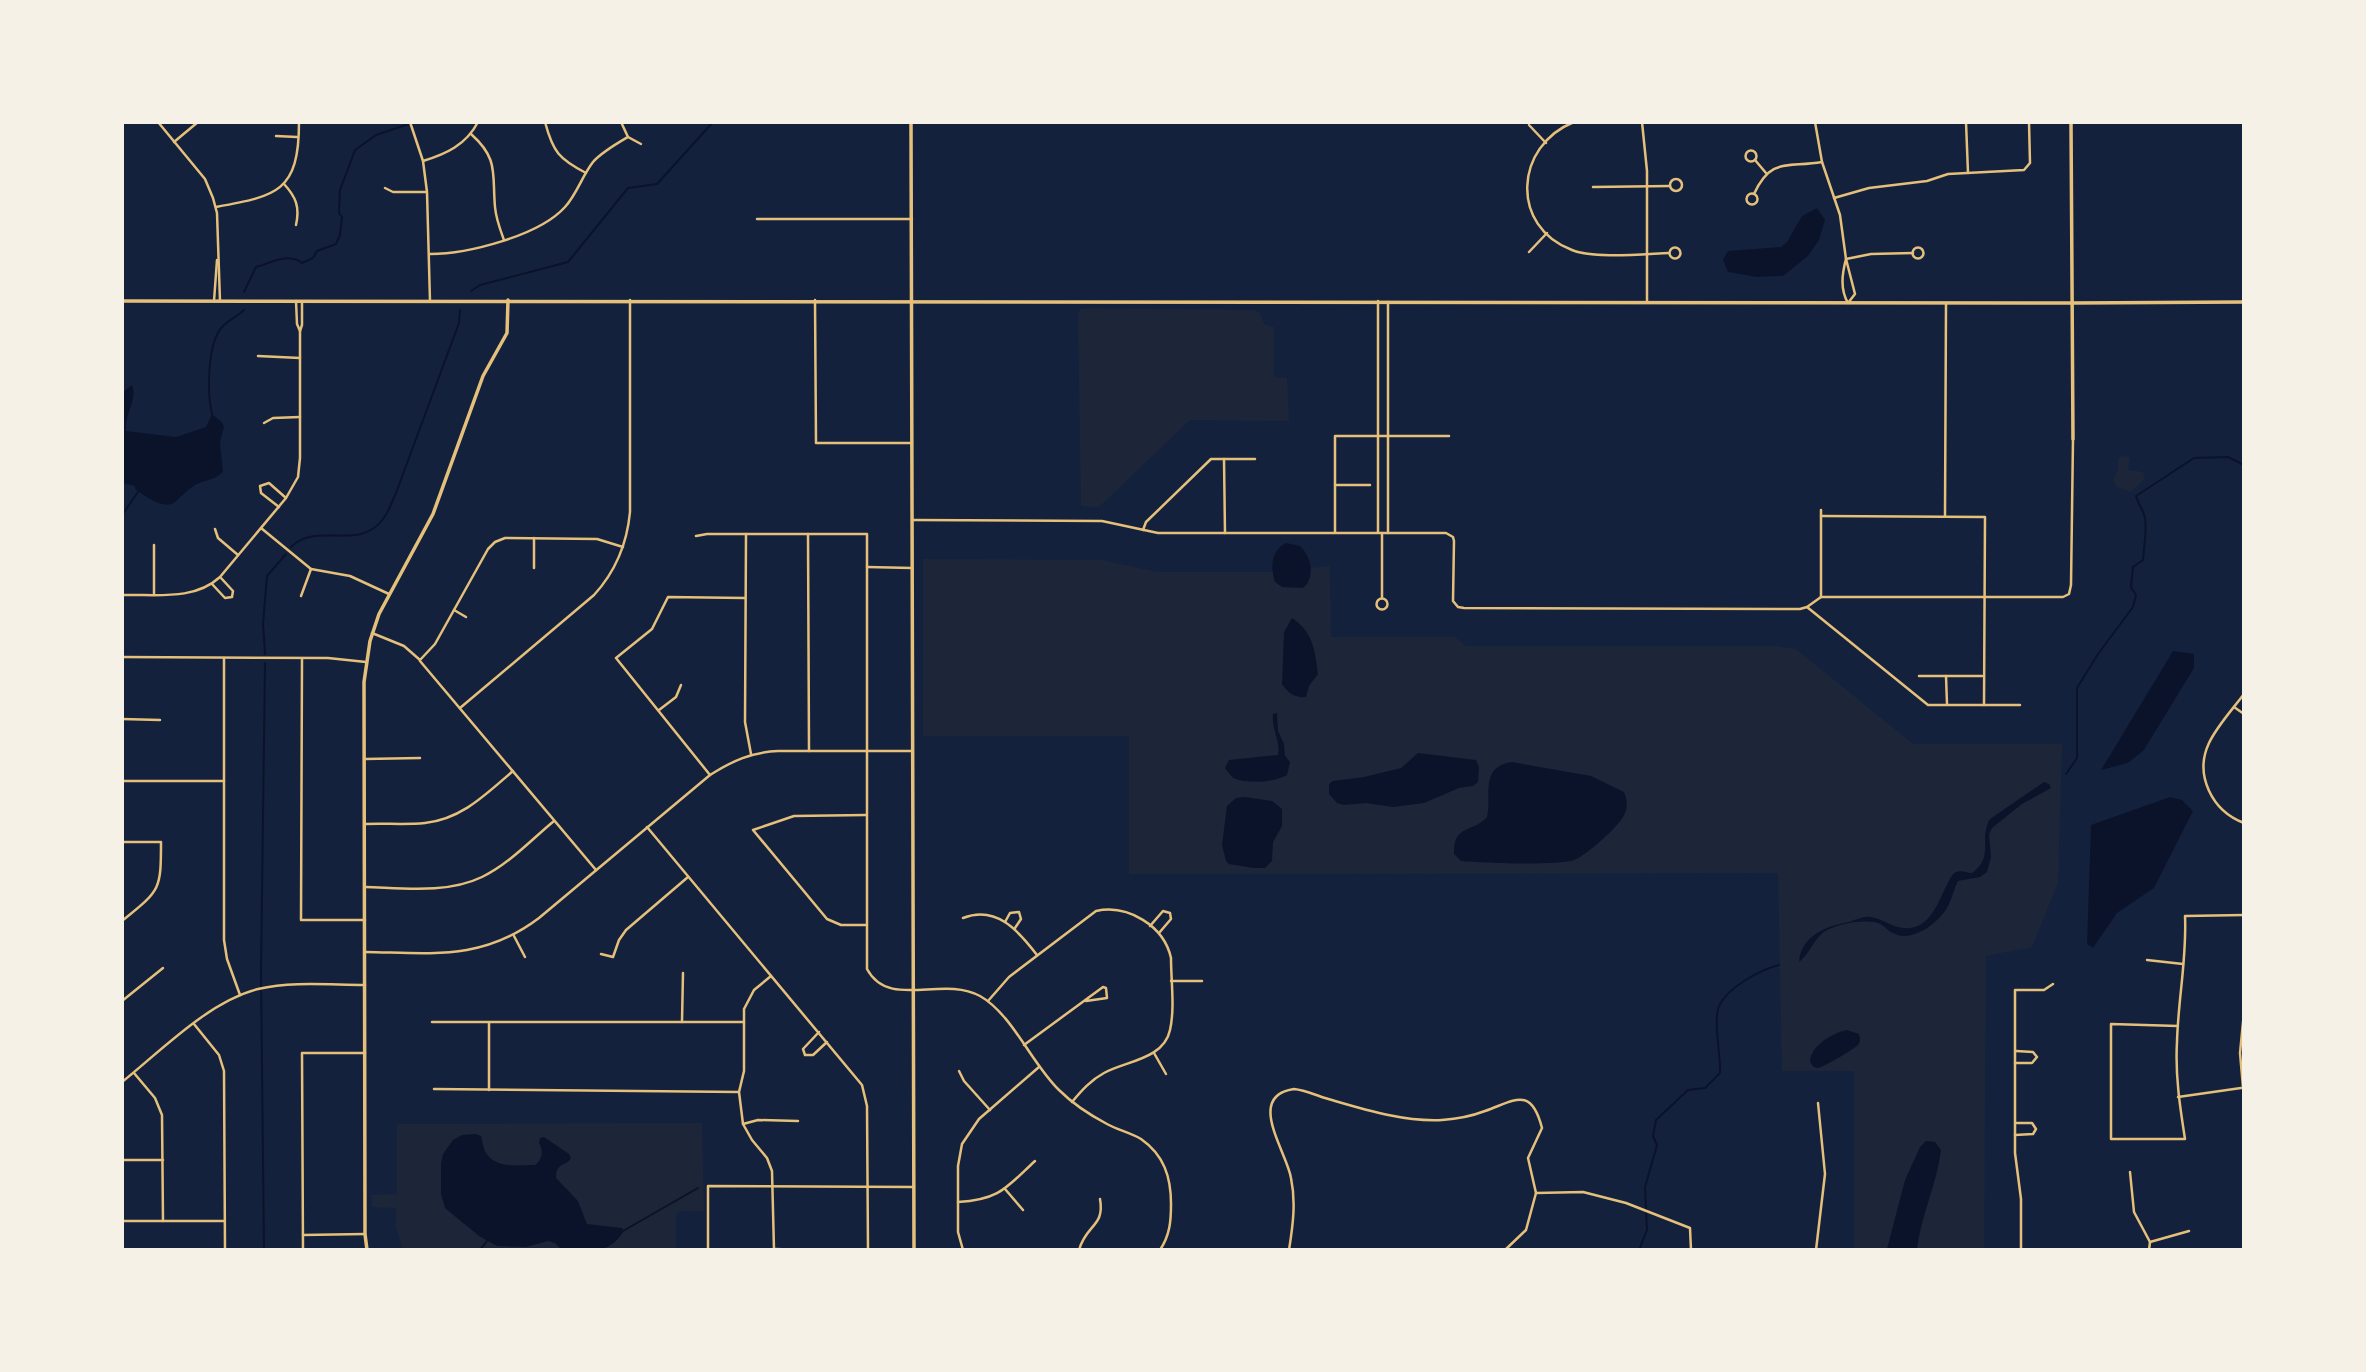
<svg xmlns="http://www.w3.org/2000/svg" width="2366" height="1372" font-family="Cabin,sans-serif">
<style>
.green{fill:#1d2539}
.water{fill:#0b132b}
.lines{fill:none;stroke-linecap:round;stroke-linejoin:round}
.stream{stroke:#0b132b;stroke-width:2}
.minor{stroke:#e5c07b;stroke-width:2.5}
.tertiary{stroke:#e5c07b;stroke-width:3.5}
.secondary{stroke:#e5c07b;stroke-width:3.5}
</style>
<rect width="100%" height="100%" fill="#14213d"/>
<!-- green -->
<g class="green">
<polygon points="1087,308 1254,310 1259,312 1265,325 1274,327 1274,377 1287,378 1289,421 1190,420 1099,507 1081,506 1078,315 1080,309"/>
<polygon points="2122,456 2130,457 2128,470 2143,472 2145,479 2130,492 2117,487 2113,480 2118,469 2118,459"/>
<polygon points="923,559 1102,560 1157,572 1272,572 1330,566 1331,637 1455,637 1466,646 1777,646 1796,649 1913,744 2062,744 2058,883 2032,947 1986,956 1984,1249 1854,1249 1854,1071 1782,1071 1778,873 1129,874 1129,736 923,736"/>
<polygon points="702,1123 704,1211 681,1211 676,1214 676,1249 403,1249 396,1227 396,1208 372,1207 371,1195 397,1194 397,1124"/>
</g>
<!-- water -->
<g class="water">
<polygon points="1817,208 1825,220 1819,240 1808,256 1783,276 1757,277 1728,272 1723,260 1728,251 1781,247 1787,242 1802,216"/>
<path d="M132 385C138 400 124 415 126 431L176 437 206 427 212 414 222 422 224 427 220 442 223 472C213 481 208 479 197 484 188 489 182 496 175 502 165 511 143 495 135 489V486L123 483V392Z"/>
<path d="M1286 543 1300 546C1311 556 1316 577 1303 588L1282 587 1275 582C1270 567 1271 551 1286 543Z"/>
<path d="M1292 618C1313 632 1315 650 1318 674L1309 686 1306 697C1295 698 1288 693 1282 684L1284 632Z"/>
<polygon points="2173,651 2194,654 2194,668 2144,750 2128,763 2101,770"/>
<path d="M1277 713 1278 731 1284 744 1285 756 1290 762 1287 775C1272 783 1248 784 1233 778L1225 768 1229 760 1278 755C1281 741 1271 729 1273 714Z"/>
<polygon points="1418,753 1476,760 1479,767 1478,782 1473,786 1459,788 1424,803 1393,807 1366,803 1344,805 1337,803 1329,794 1329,784 1333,781 1364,777 1401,768"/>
<path d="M1512 762 1591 776 1624 792C1630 806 1626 816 1616 826 1608 835 1585 856 1574 860 1554 866 1484 863 1461 861L1454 854C1453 824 1473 833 1487 817 1492 796 1479 767 1512 762Z"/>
<path d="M2044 782 2049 784 2051 788 2022 804 1992 828 1989 834 1991 857 1987 872 1980 877 1958 881C1953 891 1951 903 1945 911 1935 925 1911 943 1893 933 1886 930 1883 923 1874 922 1860 920 1840 923 1827 930 1813 938 1811 953 1799 962 1801 936 1826 926 1849 922 1856 920 1863 916 1870 917 1886 919 1893 930 1910 928 1938 926 1944 878 1956 872 1962 870 1966 873 1972 873 1995 856 1978 839 1990 819Z"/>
<polygon points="1245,797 1272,801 1282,809 1282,826 1273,842 1272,861 1265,868 1253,868 1229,864 1226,861 1222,845 1227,806 1236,798"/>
<polygon points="2170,797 2182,800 2193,811 2154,888 2117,913 2093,948 2087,944 2091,825"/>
<path d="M1847 1030 1859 1034C1860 1039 1861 1040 1858 1045 1856 1048 1822 1068 1818 1068 1813 1068 1812 1065 1810 1061 1811 1046 1832 1033 1847 1030Z"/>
<path d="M476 1134 481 1136C483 1142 483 1148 486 1153 497 1169 518 1165 535 1165 542 1159 544 1152 539 1143L540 1138 544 1137 569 1154 571 1158 568 1162C559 1166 556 1168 556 1178L578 1201 587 1224 622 1228 624 1231C607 1257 589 1250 562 1250L555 1243 548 1241 526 1247 497 1246 479 1236 445 1208 441 1194V1163L443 1154 453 1140 462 1135Z"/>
<path d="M1926 1141 1935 1142 1941 1150C1937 1184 1921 1215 1917 1249H1887L1905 1180 1920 1147Z"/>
</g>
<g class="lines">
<!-- stream -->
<g class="stream">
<polyline points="471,291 480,285 568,262 628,188 657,184 713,122"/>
<path d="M244 292 256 267C271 263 288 252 302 263L313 258 317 251 336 244 340 235 342 217 339 213 340 190 355 150 376 135 415 122"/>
<path d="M212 414C207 393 207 344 222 327 228 320 237 317 244 310"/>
<polyline points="122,515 138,492"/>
<path d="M291 547C317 521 359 552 383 519 389 512 392 501 396 493L459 323 460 310"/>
<polyline points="265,654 263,624 267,576 286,554"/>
<path d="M2066 774 2077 758V688L2098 654 2133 607 2136 595 2131 587 2133 567 2143 560C2144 547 2147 531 2145 518 2144 511 2138 504 2136 496L2194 458 2228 457 2244 465"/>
<polyline points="623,1231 698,1188"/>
<polyline points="264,1250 261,972 265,663"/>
<polyline points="480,1250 487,1241"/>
<path d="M1639 1250 1647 1230 1645 1187 1657 1145 1653 1136 1656 1120 1688 1090 1705 1088 1720 1073C1721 1055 1713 1021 1719 1006 1728 987 1760 970 1779 965"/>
</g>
<!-- minor -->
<g class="minor">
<polyline points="158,122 205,179 213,198 217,213 220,301"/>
<polyline points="410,122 423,161 427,192 430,301"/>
<path d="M545 122C553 152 559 159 586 173"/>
<polyline points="621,122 628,137 641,144"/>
<path d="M1574 122C1514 146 1510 227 1572 250 1594 259 1644 254 1669 253"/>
<polyline points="1642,122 1647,171 1647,302"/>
<path d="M1815 122 1822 162 1840 215 1846 259 1855 294 1848 303C1840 289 1842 274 1846 259"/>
<polyline points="1864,122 1876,122"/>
<polyline points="1966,122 1968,173"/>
<polyline points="1529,125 1546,143"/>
<path d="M471 134C499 159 492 173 495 207 496 219 500 229 504 240"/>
<polyline points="276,136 297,137"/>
<polyline points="174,142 198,122"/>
<circle cx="1751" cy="156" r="5.5"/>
<polyline points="1755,160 1766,173"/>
<path d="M423 161C446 154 466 145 478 122"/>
<circle cx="1676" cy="185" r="6"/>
<path d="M284 184C296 197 300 207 296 225"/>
<polyline points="1593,187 1670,186"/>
<polyline points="385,188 393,192 426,192"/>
<circle cx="1752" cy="199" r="5.5"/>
<path d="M1754 194C1771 157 1787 168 1822 162"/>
<polyline points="1834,198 1869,188 1927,181 1948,174 2024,170 2030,163 2029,122"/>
<path d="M216 207C277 196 299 192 299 122"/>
<polyline points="757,219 912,219"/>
<circle cx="1675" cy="253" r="5.5"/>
<circle cx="1918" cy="253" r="5.5"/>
<polyline points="1529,252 1547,233"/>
<path d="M430 254C467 254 539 236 565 207 577 194 582 176 593 162 602 152 616 144 628 137"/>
<polyline points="1846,259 1871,254 1913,253"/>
<polyline points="815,300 816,443 912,443"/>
<polyline points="214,301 217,260"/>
<polyline points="296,301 297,324 300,331"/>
<polyline points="1378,301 1378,532"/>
<polyline points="1388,302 1388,533"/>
<polyline points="258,356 300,358"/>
<polyline points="264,423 273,418 300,417"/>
<polyline points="1224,459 1225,533"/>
<polyline points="1335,485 1370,485"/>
<polyline points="279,507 261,493 260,486 269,483 286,498"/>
<polyline points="1821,510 1821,597"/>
<polyline points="1821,516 1985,517 1984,705"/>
<polyline points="1945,516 1946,303"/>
<polyline points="912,520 1102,521 1158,533 1446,533 1453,537 1454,541 1453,601 1458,607 1464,608 1800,609 1807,607 1821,597"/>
<polyline points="261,528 311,569 350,576 389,594"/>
<polyline points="215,529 218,538 238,555"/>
<polyline points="1143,530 1146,522 1211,459 1255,459"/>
<polyline points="1335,532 1335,436 1449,436"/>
<polyline points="746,534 745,722 751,754"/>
<polyline points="808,534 809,751"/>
<path d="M696 536 707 534H867V969C889 1010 942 975 980 996 1012 1014 1032 1064 1059 1090 1073 1104 1090 1115 1107 1124 1118 1130 1131 1133 1141 1139 1164 1155 1171 1177 1171 1204 1171 1221 1170 1235 1160 1250"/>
<polyline points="534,538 534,568"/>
<polyline points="154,545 154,594"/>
<polyline points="867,567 912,568"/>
<polyline points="212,584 225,598 232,597 233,591 221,578"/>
<path d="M122 595C156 594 194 601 220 577L286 498 298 477 300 458V331L302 325V302"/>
<polyline points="301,596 311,569"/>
<polyline points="1821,597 2063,597 2069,594 2071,585 2073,439"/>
<polyline points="1382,598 1382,533"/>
<circle cx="1382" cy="604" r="5.5"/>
<polyline points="1807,607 1928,705 2020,705"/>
<polyline points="454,610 466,617"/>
<polyline points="372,633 404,646 420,660 435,644 488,549 495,542 505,538 597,539 623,547"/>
<polyline points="122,657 328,658 366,662"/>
<polyline points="224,658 224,940 227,959 240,995"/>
<polyline points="302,659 301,920 365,920"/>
<polyline points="420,661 596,870"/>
<polyline points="1919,676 1982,676"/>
<polyline points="1946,676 1947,704"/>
<path d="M2244 694C2232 710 2217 726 2209 743 2194 775 2212 811 2244 823"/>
<polyline points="2234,707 2244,714"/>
<path d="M460 708 594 595C616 571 627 544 630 512V300"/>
<polyline points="659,710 676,697 681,685"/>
<polyline points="122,719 160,720"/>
<polyline points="365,759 420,758"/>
<polyline points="710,775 616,658 652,629 668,597 745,598"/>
<polyline points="122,781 224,781"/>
<polyline points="866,815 794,816 753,830 827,919 841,925 866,925"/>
<path d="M365 824C385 823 405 825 425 823 462 819 486 794 513 771"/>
<polyline points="647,827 862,1085 867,1106 868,1250"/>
<path d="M122 842H161C161 891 160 890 122 921"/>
<path d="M365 887C402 888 447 894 482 877 509 864 531 840 554 821"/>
<path d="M963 918C996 905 1018 930 1037 955"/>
<polyline points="1005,922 1010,913 1019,912 1021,919 1015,928"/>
<polyline points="1150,926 1163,911 1170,913 1171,919 1159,933"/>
<polyline points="514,936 525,957"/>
<path d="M365 952C433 953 482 961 539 918L710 775C732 761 752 752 778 751H912"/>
<polyline points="601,954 613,957 619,940 626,930 688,877"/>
<polyline points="2147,960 2183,964"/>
<polyline points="771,976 754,990 744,1009 744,1071 739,1092 743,1124 752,1140 767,1158 772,1171 774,1250"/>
<polyline points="1171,981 1202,981"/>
<polyline points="122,1001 163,968"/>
<path d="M988 1001 1009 977 1096 911C1128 904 1164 926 1171 958 1171 981 1175 1008 1170 1030 1164 1059 1126 1061 1104 1073 1091 1080 1082 1090 1072 1102"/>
<polyline points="2244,1012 2240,1053 2244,1099"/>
<polyline points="432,1022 744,1022"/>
<polyline points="682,1022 683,973"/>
<polyline points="489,1023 489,1090"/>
<polyline points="194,1024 219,1055 224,1071 225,1250"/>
<path d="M2178 1026 2111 1024V1139H2185C2180 1107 2175 1075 2177 1042 2178 1000 2187 958 2185 916L2244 915"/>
<polyline points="819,1032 803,1049 805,1055 813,1055 827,1042"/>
<polyline points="1024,1045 1103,987 1106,988 1107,998 1086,1001"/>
<polyline points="1154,1053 1166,1074"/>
<polyline points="2015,1063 2032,1063 2037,1057 2033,1052 2016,1051"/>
<polyline points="959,1071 964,1081 990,1110"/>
<polyline points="134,1073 155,1098 162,1115 163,1221"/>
<path d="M122 1082C162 1050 208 1002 258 989 293 981 330 985 365 985"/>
<polyline points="434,1089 739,1092"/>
<polyline points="2178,1097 2241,1088"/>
<polyline points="743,1124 758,1120 798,1121"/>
<polyline points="2015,1135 2033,1134 2036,1129 2032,1123 2016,1123"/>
<polyline points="122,1160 163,1160"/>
<polyline points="2130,1172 2134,1212 2150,1242 2149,1250"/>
<polyline points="1005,1189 1023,1210"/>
<polyline points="1536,1193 1583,1192 1626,1203 1690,1228 1691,1250"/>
<path d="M958 1202C999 1200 1006 1188 1035 1161"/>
<polyline points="122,1221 224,1221"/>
<polyline points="303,1235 365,1234"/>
<polyline points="2150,1242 2189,1231"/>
<polyline points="774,1249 806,1250"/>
<polyline points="303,1250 302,1053 365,1053"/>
<polyline points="708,1250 708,1186 914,1187"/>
<polyline points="963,1250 958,1232 958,1166 962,1144 979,1119 1039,1067"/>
<path d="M1079 1250C1086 1224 1105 1227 1100 1199"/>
<path d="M1289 1250C1293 1225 1296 1202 1291 1178 1287 1152 1245 1096 1294 1089 1305 1090 1315 1095 1325 1098 1363 1109 1403 1122 1442 1120 1456 1119 1472 1116 1485 1111 1514 1101 1531 1085 1542 1128L1528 1158 1536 1193 1526 1230 1505 1250"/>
<polyline points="1816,1250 1825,1174 1818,1103"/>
<polyline points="2021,1250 2021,1199 2015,1153 2015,990 2044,990 2053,984"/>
</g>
<!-- tertiary -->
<g class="tertiary">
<polyline points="2071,122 2073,439"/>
<polyline points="2073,303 2244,302"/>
<polyline points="367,1250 365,1234 364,682 370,641 379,614 433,514 483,376 507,333 508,300"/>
</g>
<!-- secondary -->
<g class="secondary">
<polyline points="911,122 914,1250"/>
<polyline points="122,301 2073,303"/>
</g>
</g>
<!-- border -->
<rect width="2366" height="1372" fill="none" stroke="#f6f1e7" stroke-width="248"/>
</svg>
